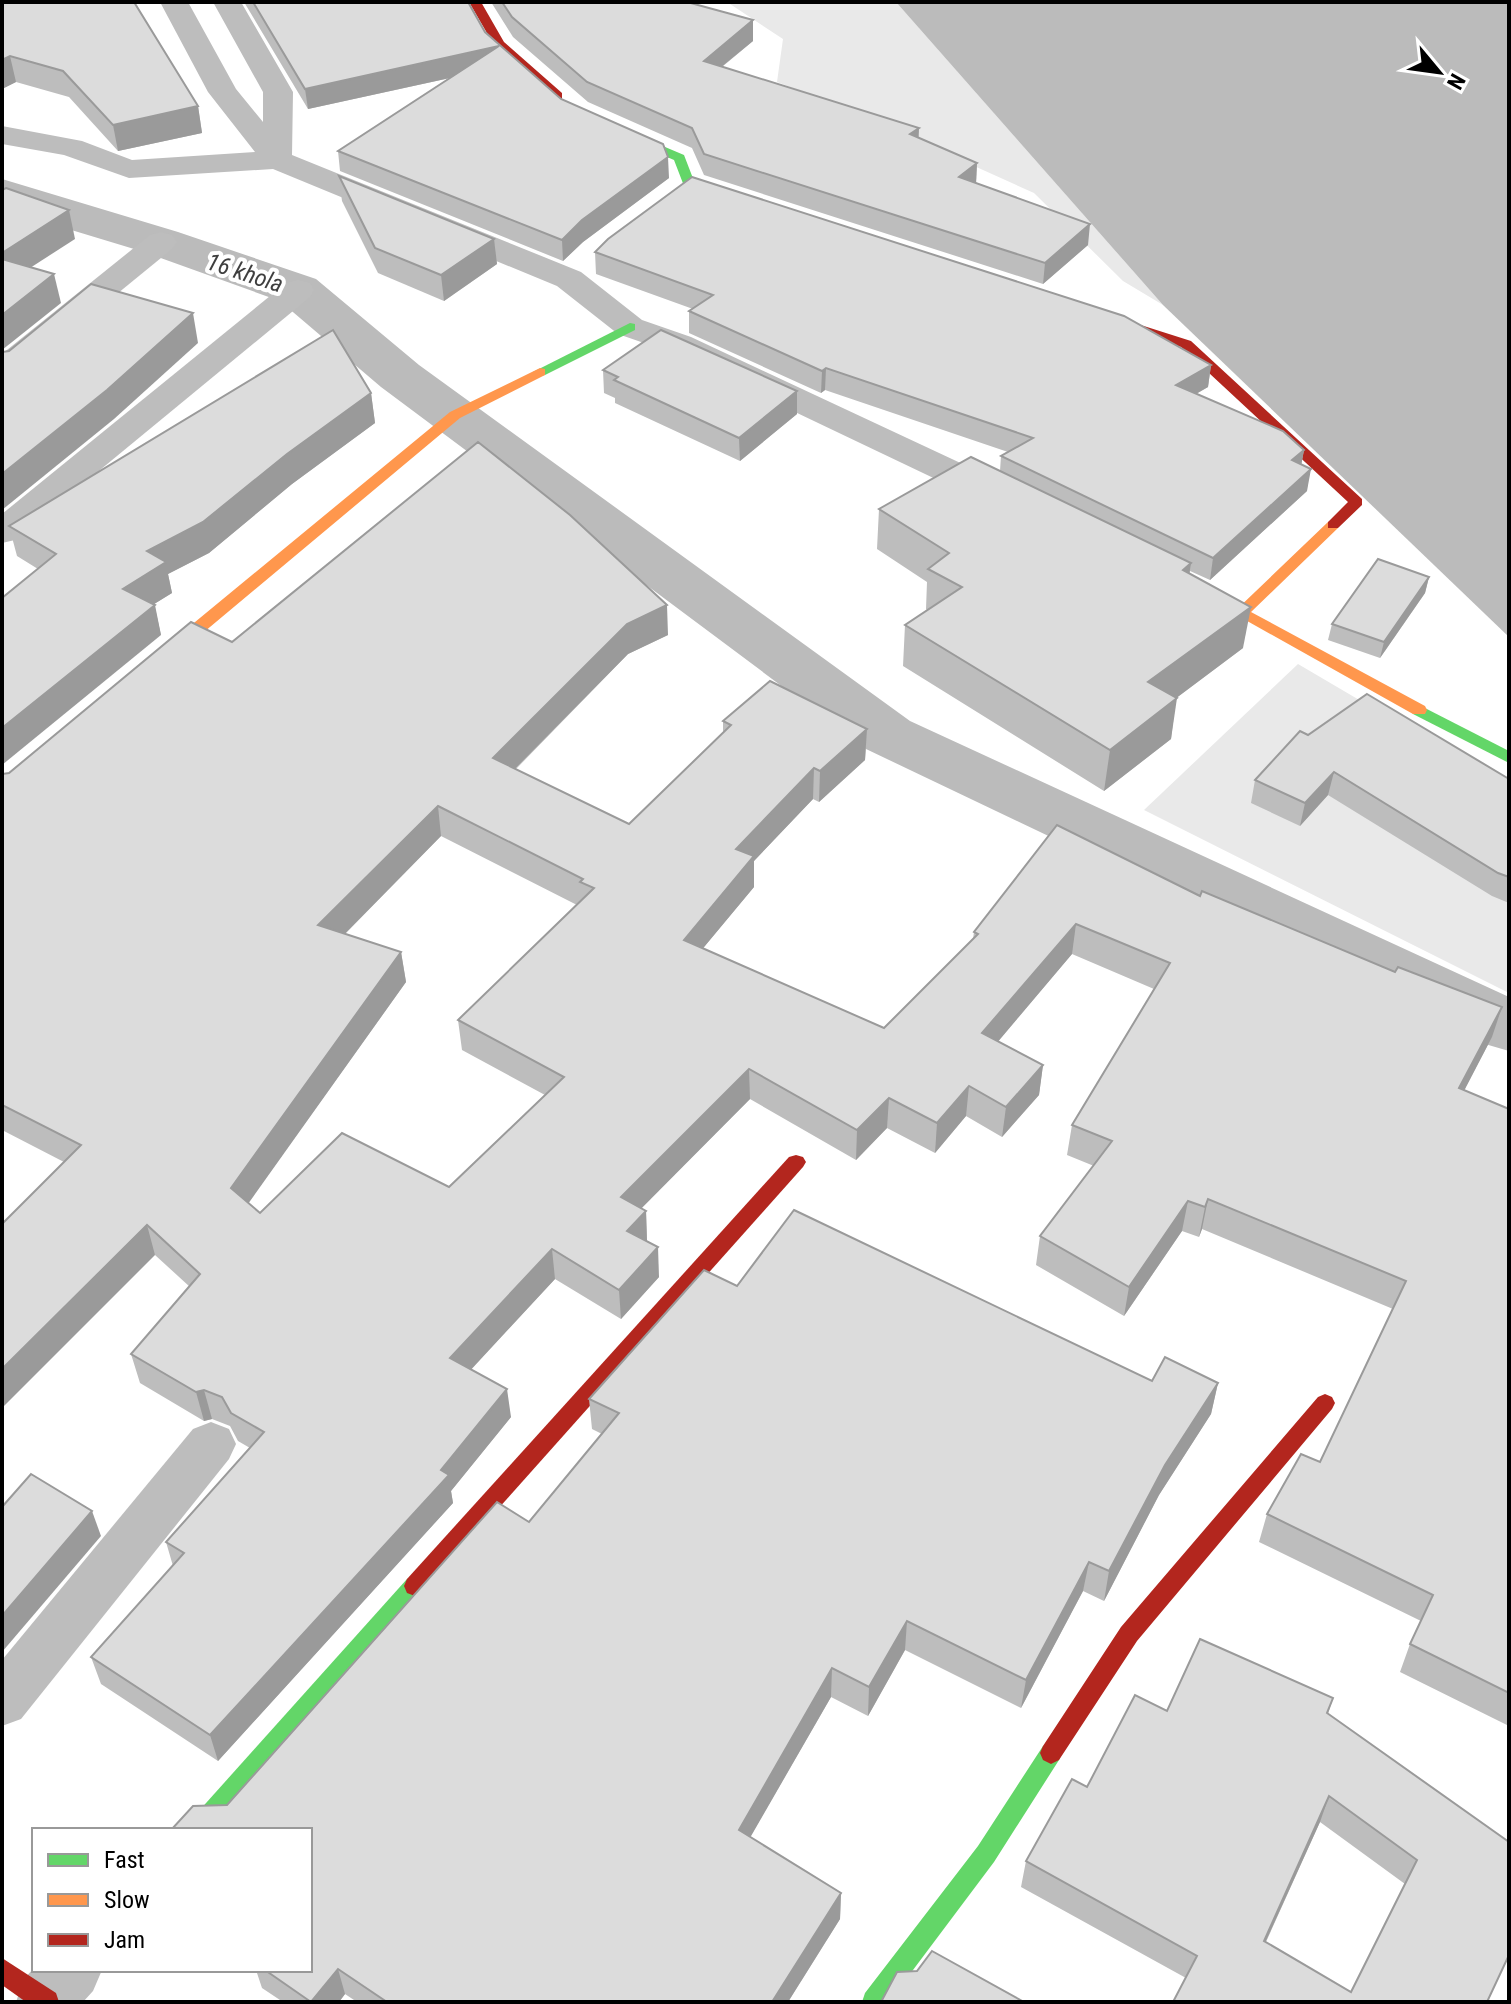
<svg xmlns="http://www.w3.org/2000/svg" width="1511" height="2004" font-family="'Roboto Condensed',sans-serif">
<style>
.green{fill:#e9e9e9}
.water{fill:#bbb}
.lines{fill:none;stroke-linecap:round;stroke-linejoin:round}
.canal{fill:#bbb;fill-rule:evenodd}
.street{fill:#bdbdbd;fill-rule:evenodd}
.fast{fill:#63d668;fill-rule:evenodd}
.slow{fill:#ff974d;fill-rule:evenodd}
.jam{fill:#b3261e;fill-rule:evenodd}
.wall{fill:#bdbdbd;fill-rule:evenodd}
.shaded-wall{fill:#9a9a9a}
.building{fill:#dcdcdc;stroke:#9a9a9a;stroke-width:2;fill-rule:evenodd}
.labels{text-anchor:middle;dominant-baseline:central;stroke-width:8;stroke-linejoin:round;paint-order:stroke}
.far-water-label{font-size:24px;font-style:italic;fill:#3f3f3f;stroke:#fff}
</style>
<rect width="100%" height="100%" fill="#fff"/>
<!-- green -->
<g class="green">
<polygon points="727,2 896,2 1163,305 1123,281 1034,193 841,106 777,82 783,39"/>
<polygon points="1298,664 1509,788 1509,993 1144,810"/>
</g>
<!-- water -->
<polygon class="water" points="896,2 1509,2 1509,637 1163,305"/>
<g class="lines">
<!-- canal -->
<polygon class="canal" points="2,179 178,232 316,279 419,365 910,721 1509,997 1509,1051 1485,1044 866,749 381,387 280,301 144,252 2,209"/>
<!-- street -->
<g class="street">
<polygon points="160,2 188,2 236,89 263,122 263,92 213,2 241,2 293,92 292,155 581,272 642,320 691,337 1014,488 1019,496 1014,504 1001,507 988,504 667,351 618,334 557,286 273,169 129,178 64,155 2,144 2,126 82,141 132,160 255,152 208,92"/>
<polygon points="161,232 172,235 177,242 172,249 14,378 2,381 2,354 150,235"/>
<polygon points="298,280 310,283 314,290 310,297 15,540 2,543 2,514 286,283"/>
<polygon points="211,1422 229,1429 236,1444 229,1459 21,1719 2,1726 2,1660 193,1429"/>
<polygon points="34,1968 34,1970 102,1970 93,1991 83,2002 16,2002 24,1979"/>
</g>
<!-- fast -->
<g class="fast">
<polygon points="613,125 684,155 694,181 747,200 741,204 684,186 674,160 609,132 607,129"/>
<polygon points="630,323 635,324 635,330 545,375 540,376 533,372"/>
<polygon points="1419,705 1509,751 1509,763 1413,714 1411,710"/>
<polygon points="415,1576 423,1579 426,1586 423,1593 212,1830 185,1830 189,1822 407,1579"/>
<polygon points="1051,1742 1059,1746 1062,1753 1059,1760 994,1862 889,2002 862,2002 865,1993 978,1846 1043,1746"/>
</g>
<!-- slow -->
<g class="slow">
<polygon points="540,368 545,369 545,375 460,418 161,668 149,668 147,664 149,660 450,412"/>
<polygon points="1333,520 1338,522 1338,528 1251,612 1425,706 1427,710 1425,714 1413,714 1233,613 1328,522"/>
</g>
<!-- jam -->
<g class="jam">
<polygon points="469,2 481,2 504,42 562,93 562,99 554,99 495,47"/>
<polygon points="1103,313 1191,341 1362,499 1362,505 1338,528 1328,528 1328,522 1348,502 1181,347 1098,320 1098,314"/>
<polygon points="796,1155 803,1157 806,1162 803,1167 423,1593 415,1596 407,1593 404,1586 407,1579 789,1157"/>
<polygon points="1325,1394 1332,1397 1335,1403 1332,1409 1137,1641 1059,1760 1051,1764 1043,1760 1040,1753 1043,1746 1121,1627 1318,1397"/>
<polygon points="2,1958 56,1993 59,2002 26,2002 2,1985"/>
</g>
</g>
<!-- wall -->
<g class="wall">
<polygon points="2,2 198,106 202,133 118,151 69,97 16,82 2,89"/>
<polygon points="244,2 468,2 485,32 561,99 669,178 583,242 563,261 340,171 338,151 450,78 308,109"/>
<polygon points="491,2 687,2 753,20 753,41 722,67 919,128 918,138 977,163 976,183 1088,245 1043,284 704,175 692,148 588,102 513,37"/>
<polygon points="339,176 494,239 497,264 444,301 378,273 342,201"/>
<polygon points="595,252 1211,365 1208,387 1196,394 1304,450 1301,465 1307,491 1210,580 1190,571 1189,573 1243,648 1176,698 1171,739 1104,791 903,666 905,625 927,610 926,609 927,582 877,549 879,509 1000,471 1001,456 1008,452 825,390 821,393 689,333 689,311 693,309 596,274"/>
<polygon points="603,370 797,391 797,414 740,461 615,403 615,398 604,393"/>
<polygon points="371,393 375,423 292,484 209,553 168,574 172,593 154,604 161,635 38,569 17,556 9,526"/>
<polygon points="1429,577 1425,593 1380,658 1328,640 1332,624"/>
<path d="M668 635 628 654 516 769 629 824 723 732V721L867 729 865 760 819 802 813 799 754 861V887L703 948 884 1028 973 939 974 932 1200 896 1395 972 1502 1007 1492 1037 1464 1090 1509 1109V1726L1400 1672 1410 1644 1421 1621 1259 1542 1267 1514 1320 1462 1393 1309 1202 1229 1199 1237 1182 1231 1124 1316 1036 1265 1040 1236 1094 1166 1067 1155 1072 1125 1154 989 1072 954 998 1041 1043 1065 1039 1095 1002 1137 966 1116 935 1153 887 1128 856 1160 750 1099 641 1208 646 1211 647 1242 659 1277 621 1319 555 1279 471 1369 511 1417 451 1491 453 1503 218 1761 101 1684 91 1657 173 1566 166 1542 250 1448 238 1441 230 1426 212 1419 204 1421 140 1383 131 1354 190 1287 155 1255 64 1162 2 1130V774L9 773 232 642ZM441 836 577 905 458 1020 462 1050 545 1095 449 1187 260 1213 248 1203 406 982 401 952 345 934Z"/>
<polygon points="1308,735 1509,779 1509,903 1492,896 1328,795 1300,826 1251,803 1255,780"/>
<polygon points="737,1286 1152,1381 1218,1383 1211,1414 1159,1495 1104,1601 1083,1591 1021,1708 905,1650 868,1716 831,1697 750,1837 841,1893 840,1919 788,2002 357,2002 345,1994 339,2002 283,2002 262,1988 256,1970 310,1970 310,1830 227,1805 529,1522 602,1434 592,1429 589,1399"/>
<path d="M1200 1639 1333 1698 1328 1714 1509 1842V1960L1507 1959 1487 2002H1173L1186 1978 1021 1887 1026 1861 1072 1779 1087 1787 1135 1695 1167 1711ZM1320 1822 1405 1884 1351 1992 1266 1942Z"/>
</g>
<!-- shaded-wall -->
<g class="shaded-wall">
<polygon points="753,20 753,41 704,81 704,61"/>
<polygon points="499,46 500,67 308,109 305,89"/>
<polygon points="10,56 16,82 2,89 2,60"/>
<polygon points="198,106 202,133 118,151 113,125"/>
<polygon points="919,128 918,149 910,134"/>
<polygon points="668,157 669,178 583,242 563,261 562,240 582,220"/>
<polygon points="977,163 976,184 959,177"/>
<polygon points="69,210 75,239 2,286 2,253"/>
<polygon points="1090,224 1088,245 1043,284 1045,263"/>
<polygon points="494,239 497,264 444,301 441,275"/>
<polygon points="54,274 61,303 2,350 2,315"/>
<polygon points="193,313 198,343 114,419 2,510 2,474"/>
<polygon points="1211,365 1208,387 1173,407 1176,385"/>
<polygon points="826,368 825,390 821,393 822,371"/>
<polygon points="797,391 797,414 740,461 739,438"/>
<polygon points="371,393 375,423 292,484 209,553 168,574 172,593 130,619 123,589 147,551"/>
<polygon points="1304,450 1300,472 1292,460"/>
<polygon points="1311,469 1307,491 1210,580 1213,558"/>
<polygon points="1191,563 1185,603 1183,570"/>
<polygon points="1429,577 1425,593 1380,658 1384,642"/>
<polygon points="155,605 161,635 2,765 2,728"/>
<polygon points="667,605 668,635 628,654 496,788 493,758 627,624"/>
<polygon points="1251,607 1243,648 1143,723 1148,682"/>
<polygon points="1177,698 1171,739 1104,791 1110,750"/>
<polygon points="867,729 865,760 819,802 820,771"/>
<polygon points="814,768 813,799 754,861 754,887 685,970 684,940 736,849"/>
<polygon points="1334,772 1328,795 1300,826 1305,803"/>
<polygon points="438,806 441,836 323,956 318,925"/>
<polygon points="1076,924 1072,954 980,1063 982,1033"/>
<polygon points="401,952 406,982 238,1218 231,1188"/>
<polygon points="1502,1007 1492,1037 1450,1118 1459,1088"/>
<polygon points="1043,1065 1039,1095 1002,1137 1006,1107"/>
<polygon points="749,1069 750,1099 623,1227 621,1197"/>
<polygon points="969,1086 966,1116 935,1153 937,1123"/>
<polygon points="889,1098 887,1128 856,1160 857,1130"/>
<polygon points="1208,1199 1202,1229 1199,1237 1205,1207"/>
<polygon points="1188,1201 1182,1231 1124,1316 1129,1287"/>
<polygon points="646,1211 647,1241 628,1261 627,1231"/>
<polygon points="147,1225 155,1255 2,1408 2,1369"/>
<polygon points="658,1247 659,1277 621,1319 619,1290"/>
<polygon points="552,1249 555,1279 455,1387 450,1358"/>
<polygon points="1218,1383 1211,1414 1159,1495 1104,1601 1109,1571 1165,1465"/>
<polygon points="507,1389 511,1417 451,1491 453,1503 218,1761 210,1735 441,1470"/>
<polygon points="204,1390 212,1419 204,1421 196,1392"/>
<polygon points="92,1511 101,1536 2,1652 2,1616"/>
<polygon points="1089,1562 1083,1591 1021,1708 1026,1680"/>
<polygon points="907,1621 905,1650 868,1716 869,1687"/>
<polygon points="832,1668 831,1697 739,1857 739,1830"/>
<polygon points="1329,1796 1320,1822 1255,1965 1264,1941"/>
<polygon points="841,1893 840,1919 788,2002 772,2002"/>
<polygon points="338,1969 345,1994 339,2002 311,2002"/>
</g>
<!-- building -->
<g class="building">
<polygon points="2,2 134,2 198,106 113,125 63,71 10,56 2,60"/>
<polygon points="253,2 468,2 485,32 561,99 663,144 668,157 582,220 562,240 338,151 499,46 305,89"/>
<polygon points="502,2 687,2 753,20 704,61 919,128 910,134 977,163 959,177 1090,224 1045,263 704,154 692,128 587,82 512,17"/>
<polygon points="339,176 494,239 441,275 375,248"/>
<polygon points="692,177 1124,316 1211,365 1176,385 1283,431 1304,450 1292,460 1311,469 1213,558 1001,456 1033,438 826,368 822,371 689,311 713,295 595,252 608,239"/>
<polygon points="6,188 69,210 2,253 2,190"/>
<polygon points="2,259 54,274 2,315"/>
<polygon points="91,284 193,313 107,390 2,474 2,352 9,351"/>
<polygon points="333,330 371,393 287,454 203,522 147,551 166,562 123,589 155,605 2,728 2,598 56,554 9,526"/>
<polygon points="661,330 797,391 739,438 614,380 618,377 603,370"/>
<path d="M478 442 570 515 667 605 627 624 493 758 629 824 731 725 723 721 770 681 867 729 820 771 814 768 736 849 754 856 684 940 884 1028 978 934 974 932 1057 825 1200 896 1202 891 1395 972 1398 967 1502 1007 1459 1088 1509 1109V1693L1410 1644 1433 1595 1267 1514 1301 1454 1320 1462 1406 1281 1208 1199 1205 1207 1188 1201 1129 1287 1040 1236 1112 1141 1072 1125 1170 963 1076 924 982 1033 1043 1065 1006 1107 969 1086 937 1123 889 1098 857 1130 749 1069 621 1197 646 1211 627 1231 658 1247 619 1290 552 1249 450 1358 507 1389 441 1470 449 1475 210 1735 91 1657 184 1553 166 1542 264 1432 231 1413 222 1397 204 1390 196 1392 131 1354 200 1274 147 1225 2 1369V1224L81 1145 2 1105V774L9 773 191 622 232 642ZM438 806 583 879 580 882 594 888 458 1020 564 1077 449 1187 342 1133 260 1213 231 1188 401 952 318 925Z"/>
<polygon points="971,457 1191,563 1183,570 1251,607 1148,682 1177,698 1110,750 905,625 962,587 928,569 949,553 879,509"/>
<polygon points="1378,559 1429,577 1384,642 1332,624"/>
<polygon points="1367,694 1509,779 1509,877 1498,873 1334,772 1305,803 1255,780 1300,731 1308,735"/>
<polygon points="794,1210 1152,1381 1165,1357 1218,1383 1165,1465 1109,1571 1089,1562 1026,1680 907,1621 869,1687 832,1668 739,1830 841,1893 772,2002 387,2002 338,1969 311,2002 265,1970 310,1970 310,1830 171,1830 193,1806 227,1805 497,1502 529,1522 619,1413 589,1399 704,1270 737,1286"/>
<polygon points="31,1474 92,1511 2,1616 2,1507"/>
<path d="M1200 1639 1333 1698 1327 1713 1509 1842V1955L1487 2002H1173L1197 1956 1026 1861 1072 1779 1087 1787 1135 1695 1167 1711ZM1329 1796 1417 1860 1351 1992 1264 1941Z"/>
<polygon points="932,1951 1024,2002 881,2002 897,1972 917,1971"/>
</g>
<g class="labels">
<!-- far-water labels -->
<g class="far-water-label">
<text transform="translate(245 273) rotate(18)">16 khola</text>
</g>
</g>
<!-- border -->
<rect width="1511" height="2004" fill="none" stroke="#000000" stroke-width="8"/>
<!-- legend -->
<rect x="32" y="1828" width="280" height="144" fill="#ffffff" stroke="#999999" stroke-width="2"/>
<rect x="48" y="1854" width="40" height="12" fill="#63d668" stroke="#999999" stroke-width="2"/>
<text x="104" y="1868" font-size="24" fill="#000000">Fast</text>
<rect x="48" y="1894" width="40" height="12" fill="#ff974d" stroke="#999999" stroke-width="2"/>
<text x="104" y="1908" font-size="24" fill="#000000">Slow</text>
<rect x="48" y="1934" width="40" height="12" fill="#b3261e" stroke="#999999" stroke-width="2"/>
<text x="104" y="1948" font-size="24" fill="#000000">Jam</text>
<!-- north arrow -->
<g transform="translate(1439 72) rotate(119)" stroke="#ffffff" stroke-width="6" paint-order="stroke">
<path d="M0-6L14 30L0 20L-14 30Z" fill="#000000"/>
<text y="-12" font-size="22" font-weight="bold" text-anchor="middle" fill="#000000">N</text>
</g>
</svg>
